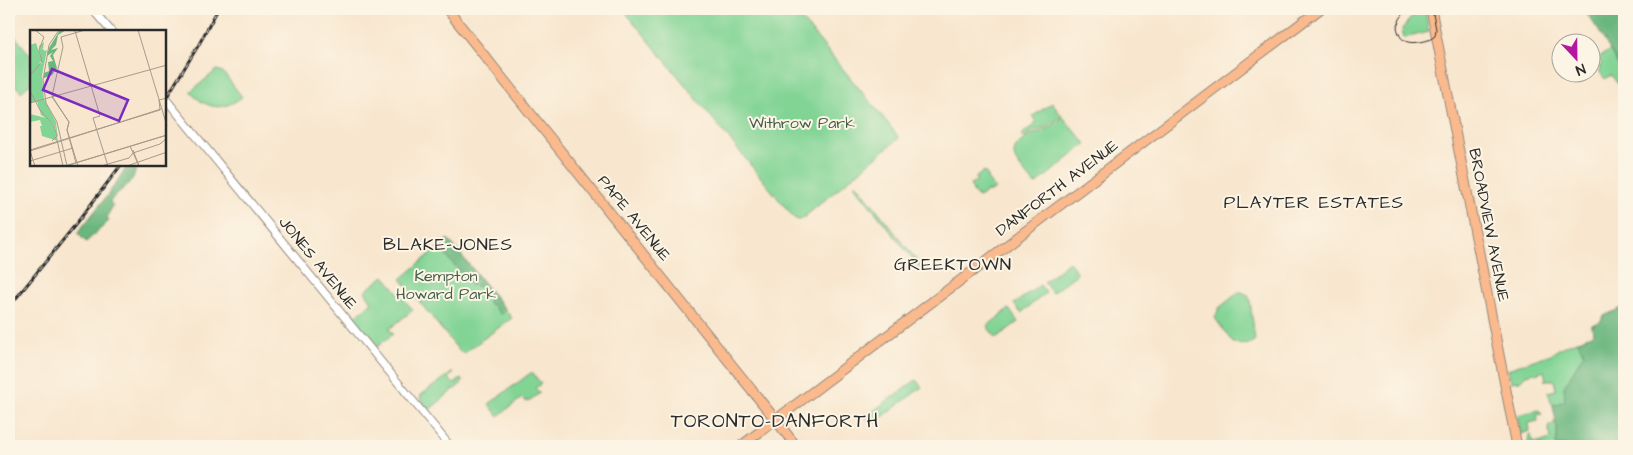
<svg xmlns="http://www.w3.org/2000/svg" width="1633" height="455" font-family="'Architects Daughter',sans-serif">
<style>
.green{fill:#82d495;stroke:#568060}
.forest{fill:#69b67e;stroke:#4a7054}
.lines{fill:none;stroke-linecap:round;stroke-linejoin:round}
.minor-casing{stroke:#92887c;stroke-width:9}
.major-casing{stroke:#92887c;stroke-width:11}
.minor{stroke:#fff;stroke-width:7}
.major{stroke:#fbba8d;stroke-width:9}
.tram{stroke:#2b2b2b;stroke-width:1}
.rail-casing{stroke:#2b2b2b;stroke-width:3}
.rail{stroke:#fcf5e5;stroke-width:1;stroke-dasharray:4;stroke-linecap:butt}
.labels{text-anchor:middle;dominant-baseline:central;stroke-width:4;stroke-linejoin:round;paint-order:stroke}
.park-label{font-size:16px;fill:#455e4b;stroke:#fcf5e5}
.street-label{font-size:16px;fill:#2b2b2b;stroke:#fcf5e5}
.neighbourhood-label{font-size:18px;letter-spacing:1px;fill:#2b2b2b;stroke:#fcf5e5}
.quarter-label{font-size:19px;letter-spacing:1px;fill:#2b2b2b;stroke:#fcf5e5}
.inset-road{fill:none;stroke:#a69b8d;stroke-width:1}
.view{fill:#7b2cbf;fill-opacity:0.15;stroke:#7b2cbf;stroke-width:2.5}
.inset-edge{fill:none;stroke:#2b2b2b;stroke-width:2.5}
</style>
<rect width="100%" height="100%" fill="#fcf5e5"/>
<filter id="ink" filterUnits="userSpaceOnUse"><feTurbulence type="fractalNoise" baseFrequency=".02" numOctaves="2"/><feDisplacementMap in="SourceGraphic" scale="10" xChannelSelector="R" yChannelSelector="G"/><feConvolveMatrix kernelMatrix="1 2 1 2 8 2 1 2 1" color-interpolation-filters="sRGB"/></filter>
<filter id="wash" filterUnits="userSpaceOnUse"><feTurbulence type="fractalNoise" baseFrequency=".0096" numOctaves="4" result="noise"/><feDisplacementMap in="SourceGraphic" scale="20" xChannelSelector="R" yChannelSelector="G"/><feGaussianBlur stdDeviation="1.12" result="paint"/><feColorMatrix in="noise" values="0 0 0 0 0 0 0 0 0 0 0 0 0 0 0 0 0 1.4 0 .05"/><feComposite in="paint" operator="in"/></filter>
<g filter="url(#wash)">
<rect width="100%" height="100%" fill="#f8e6ce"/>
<!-- green -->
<g class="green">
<polygon points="623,9 793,9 887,122 899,138 802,219 798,220 794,218"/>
<polygon points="1418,9 1425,9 1429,32 1404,38 1402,29"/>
<polygon points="14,35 31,56 31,83 21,92 9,78 9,37"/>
<polygon points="1610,50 1624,75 1624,92 1611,75 1605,79 1599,71 1601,69 1599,66 1602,64 1598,58"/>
<path d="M217 70 223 72 242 97C222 112 207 109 190 92Z"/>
<polygon points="1052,103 1062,116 1048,126 1034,131 1023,138 1021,135 1036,123 1033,116"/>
<path d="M1063 117 1086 144 1035 185C1029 177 1019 167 1015 159 1008 141 1040 132 1050 127 1055 124 1059 120 1063 117Z"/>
<polygon points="984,171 988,176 987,179 995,189 991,192 987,191 979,197 973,193 973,190 970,185 977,180 975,178"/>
<polygon points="856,183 922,267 920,268 856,188 854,185"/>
<polygon points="448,239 512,318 464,353 460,352 401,279"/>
<polygon points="1069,262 1078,273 1052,293 1044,282"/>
<polygon points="384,276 413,310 389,329 393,334 377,347 353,318 372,302 365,291"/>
<polygon points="1040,285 1046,293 1021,313 1014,304"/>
<path d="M1239 292H1242L1248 295 1250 300 1255 340C1250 346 1239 343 1233 343L1215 318 1219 308Z"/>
<polygon points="1624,307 1624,446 1557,446 1556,443 1555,446 1524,446 1528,442 1529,435 1531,435 1533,443 1539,442 1540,445 1541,442 1550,439 1548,426 1555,424 1553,422 1556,421 1553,405 1555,404 1552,404 1548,392 1556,390 1554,380 1544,380 1546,380 1544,371 1535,374 1533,372 1529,375 1527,374 1520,381 1511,382 1508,369 1551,354 1562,347 1593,334 1592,325 1600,322 1604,316"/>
<polygon points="1009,309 1018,322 996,338 987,326"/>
<polygon points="453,372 454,373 448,378 454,384 461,379 463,382 454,390 451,388 452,391 429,410 420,399 421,395"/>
<polygon points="532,372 541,384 535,388 540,393 527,402 522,398 498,416 489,404"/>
<polygon points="916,380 922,387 872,425 866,416"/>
<polygon points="1539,410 1542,414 1537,415 1538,421 1529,423 1530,431 1521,434 1517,415"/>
</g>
<!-- forest -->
<g class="forest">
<polygon points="1585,9 1621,9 1624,14 1624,75 1599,31 1585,11 1586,10"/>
<path d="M128 165H136C136 185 119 188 110 202L113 206 107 216 109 221 86 242 78 234 79 231 107 196Z"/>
<polygon points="448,239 479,277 473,281 472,286 439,247"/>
<path d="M480 279 506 310 501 315 493 305 488 303C490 297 483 290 478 286L476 287V283Z"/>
<path d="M1624 307V446H1555C1560 435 1555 417 1553 405L1564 401 1565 397 1564 387 1584 353 1578 341 1593 334 1592 325 1600 322 1604 316Z"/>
</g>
</g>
<g filter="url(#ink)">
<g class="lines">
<defs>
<g id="minor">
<polyline points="92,9 111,31"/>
<polyline points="165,98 450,446"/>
</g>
<g id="major">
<polyline points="447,9 771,414 796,446"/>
<polyline points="1431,9 1517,446"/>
<polyline points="741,446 1320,9"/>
</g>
</defs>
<!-- minor casing -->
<use href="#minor" class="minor-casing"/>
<!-- major casing -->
<use href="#major" class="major-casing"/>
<!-- minor -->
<use href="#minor" class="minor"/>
<!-- major -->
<use href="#major" class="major"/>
<!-- tram -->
<path class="tram" d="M1407 9 1400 19 1397 27C1400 41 1406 44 1420 42 1426 41 1430 40 1435 36L1436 29 1432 9"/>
<defs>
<g id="rail">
<polyline points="165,100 198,46 218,9"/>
<polyline points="9,307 76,224 121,165"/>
</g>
</defs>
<!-- rail casing -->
<use href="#rail" class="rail-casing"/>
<!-- rail -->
<use href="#rail" class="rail"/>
</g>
</g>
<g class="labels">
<!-- park labels -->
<g class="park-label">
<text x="802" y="123">Withrow Park</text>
<text x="446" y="276">Kempton<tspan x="446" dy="18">Howard Park</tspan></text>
</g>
<!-- street labels -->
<g class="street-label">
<text transform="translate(1057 188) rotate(-37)">DANFORTH AVENUE</text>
<text transform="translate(634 218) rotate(51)">PAPE AVENUE</text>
<text transform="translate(1489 225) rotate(79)">BROADVIEW AVENUE</text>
<text transform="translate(318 263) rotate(51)">JONES AVENUE</text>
</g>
<!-- neighbourhood labels -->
<g class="neighbourhood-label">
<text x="1314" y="202">PLAYTER ESTATES</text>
<text x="448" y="244">BLAKE-JONES</text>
<text x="953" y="264">GREEKTOWN</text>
</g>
<!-- quarter labels -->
<g class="quarter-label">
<text x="775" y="421">TORONTO–DANFORTH</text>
</g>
</g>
<!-- overview -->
<g transform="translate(30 30)">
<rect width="136" height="136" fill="#f8e6ce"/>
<path d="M14 12 13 19 10 17 15 21 17 20 12 45 14 69 26 92 28 110 25 96 13 84 24 96 28 111 12 106 10 96H16H12L10 90 0 92V84L16 88 11 85 7 71 0 73V15L6 13 12 31 9 33 12 34 9 16Z" fill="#82d495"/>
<path d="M30 0H36L28 5 26 15 21 20 28 18 23 25 27 38 22 45 14 48V43L19 41 18 32 23 31 20 26 23 22 17 26 19 18Z" fill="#69b67e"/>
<path class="inset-road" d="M29 0 19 15 13 50 16 73 27 92 37 136M108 0 137 96M45 1 70 86 63 88 78 136M0 45 12 32 9 20 14 7 5 0M0 61 10 80 24 96 27 106 22 111M25 63 22 67 39 92 37 100 46 133M0 73 137 35M27 110 33 136M100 116 109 136M0 120 130 80 129 70 137 68M103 120 109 136M0 121 131 79M0 121 5 136M0 131 43 118M35 136 137 105M36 136 137 105M48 136 37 100 39 92 22 66 33 17 31 7 55 0M71 136 99 128 103 123 130 114 137 108M97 136 137 122"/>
<path class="view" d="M22 39 98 70 89 91 13 60Z"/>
<rect width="136" height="136" class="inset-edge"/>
</g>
<!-- margin -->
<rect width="1633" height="455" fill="none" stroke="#fcf5e5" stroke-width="30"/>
<!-- north arrow -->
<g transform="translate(1576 58) rotate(158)"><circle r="24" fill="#fcf5e5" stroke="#a8a49b"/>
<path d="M0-4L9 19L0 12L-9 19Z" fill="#b5179e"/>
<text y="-8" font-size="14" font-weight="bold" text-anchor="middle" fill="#2b2b2b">N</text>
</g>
</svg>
